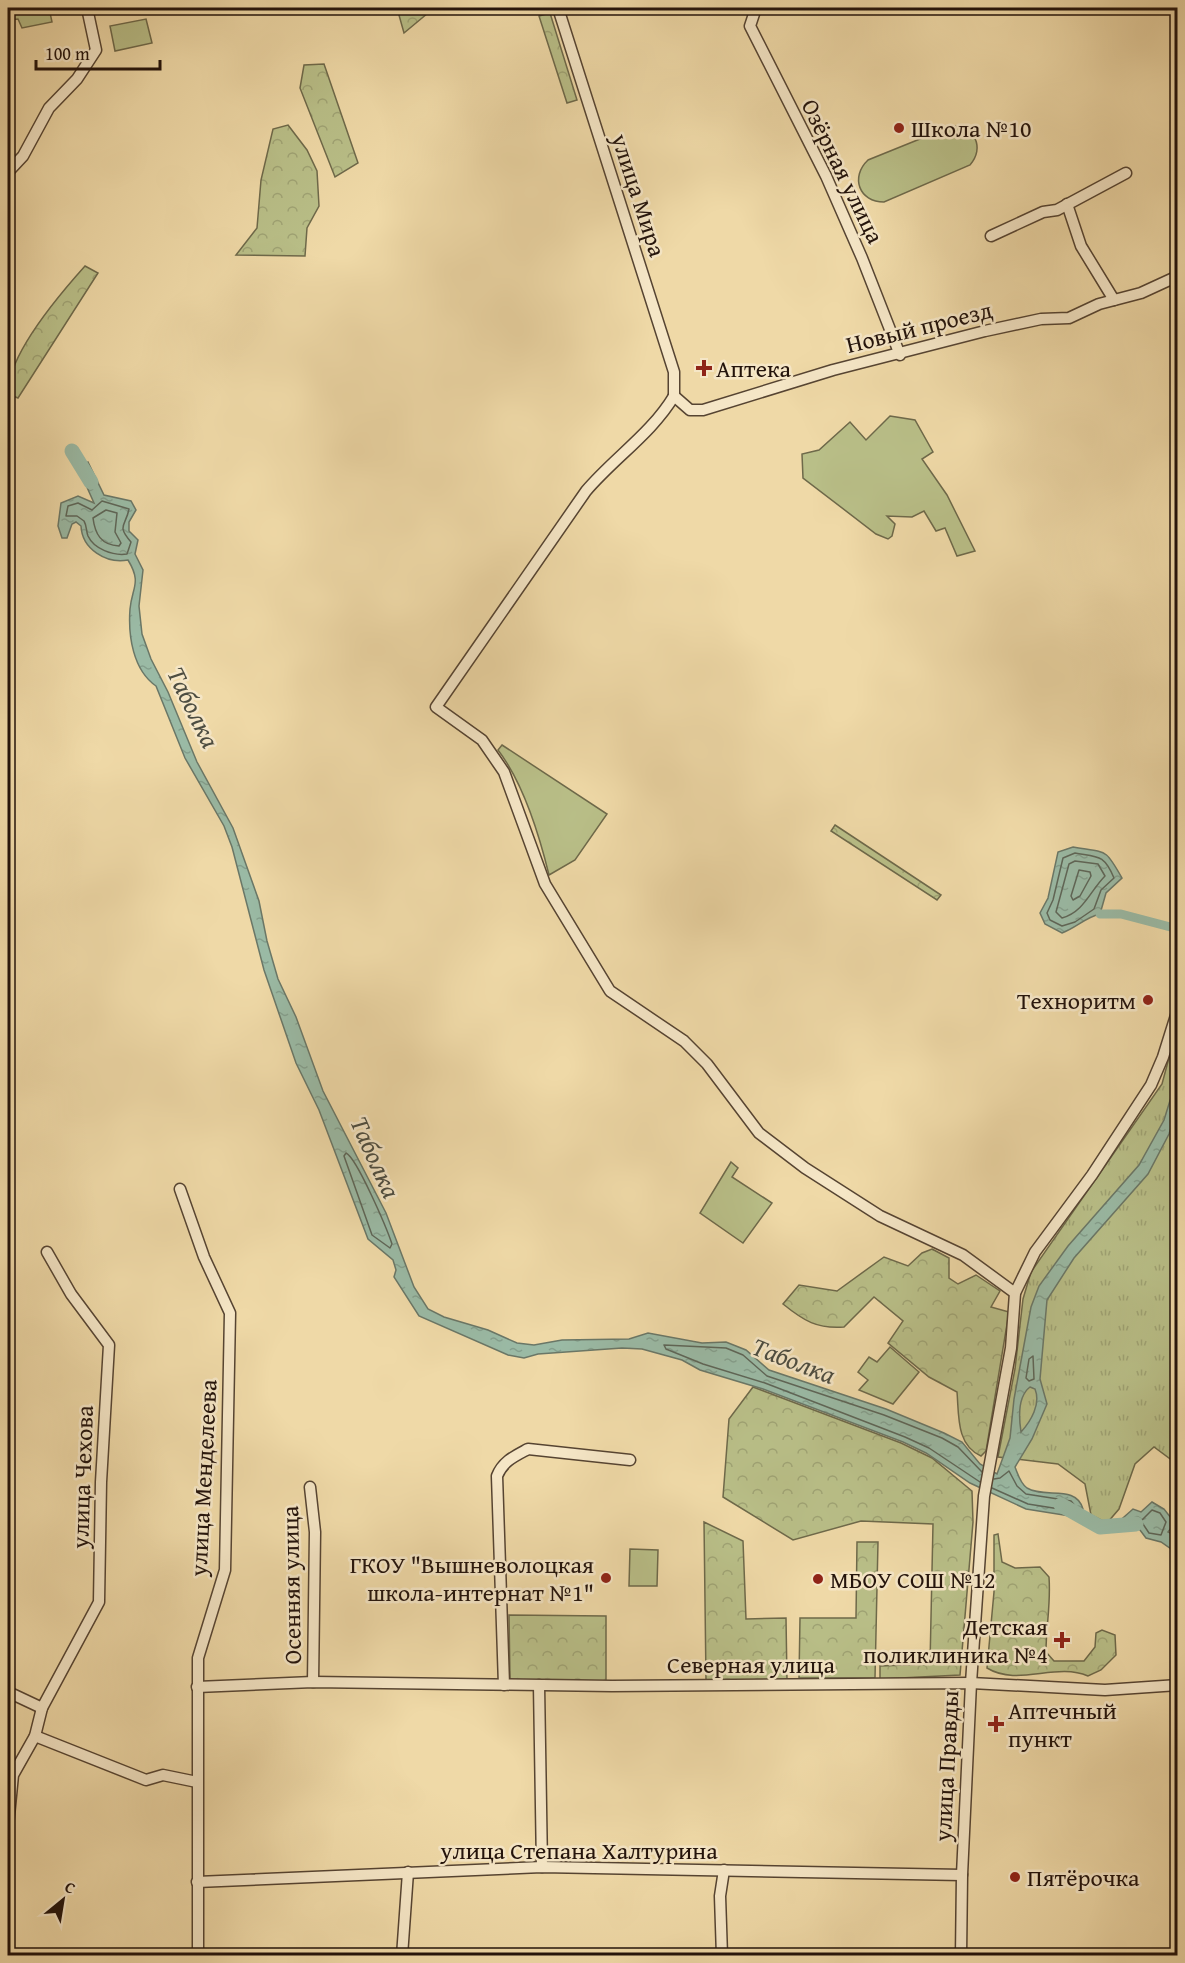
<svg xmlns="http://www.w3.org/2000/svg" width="1185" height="1963" font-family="'Gentium Book Plus',serif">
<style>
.green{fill:#b9bf88;stroke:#6e694a;stroke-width:1.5}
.forest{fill:url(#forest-crowns);stroke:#6e694a;stroke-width:1.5}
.park{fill:url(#park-tufts);stroke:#6e694a;stroke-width:1.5}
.water{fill:url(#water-ripples);stroke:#6a7767;stroke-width:1.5;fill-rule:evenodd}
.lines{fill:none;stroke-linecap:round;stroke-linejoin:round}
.shore{stroke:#5e6658;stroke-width:1.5}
.canal{stroke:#9abaa5;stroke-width:9}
.river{stroke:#9abaa5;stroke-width:15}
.minor-casing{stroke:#564432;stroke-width:13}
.minor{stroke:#f5e6c6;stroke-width:10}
.poi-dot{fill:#8f2418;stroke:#f5e6c6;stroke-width:2}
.labels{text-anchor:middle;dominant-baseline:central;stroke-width:5;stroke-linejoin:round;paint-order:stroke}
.poi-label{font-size:24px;fill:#23130b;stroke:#f5e6c6;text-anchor:start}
.street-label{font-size:24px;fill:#23130b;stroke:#f5e6c6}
.water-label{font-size:26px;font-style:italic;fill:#4d4d41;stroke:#f5e6c6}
</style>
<defs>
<pattern id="forest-crowns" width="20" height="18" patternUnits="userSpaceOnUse" patternTransform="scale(1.5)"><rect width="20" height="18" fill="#b9bf88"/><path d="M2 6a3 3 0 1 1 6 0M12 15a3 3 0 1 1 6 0" fill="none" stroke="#9fa374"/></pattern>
<pattern id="park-tufts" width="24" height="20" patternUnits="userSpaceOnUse" patternTransform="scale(1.5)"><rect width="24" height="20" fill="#b9bf88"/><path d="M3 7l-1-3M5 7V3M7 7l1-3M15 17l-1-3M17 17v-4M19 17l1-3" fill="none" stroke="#9fa374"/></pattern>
<pattern id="water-ripples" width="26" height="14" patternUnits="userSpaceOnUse" patternTransform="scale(1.5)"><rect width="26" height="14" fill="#9abaa5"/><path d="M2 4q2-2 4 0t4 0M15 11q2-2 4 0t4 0" fill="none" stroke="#849f8d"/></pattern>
</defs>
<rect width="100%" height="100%" fill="#efd9a7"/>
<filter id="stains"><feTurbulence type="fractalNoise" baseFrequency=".00333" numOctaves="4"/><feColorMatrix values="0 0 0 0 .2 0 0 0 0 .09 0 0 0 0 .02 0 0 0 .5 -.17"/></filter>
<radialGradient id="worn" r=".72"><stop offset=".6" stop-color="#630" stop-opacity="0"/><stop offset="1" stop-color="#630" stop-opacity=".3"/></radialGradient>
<!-- green -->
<g class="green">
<polygon points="8,8 49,8 52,22 22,28 18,19 8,20"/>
<polygon points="146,19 152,43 115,51 110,26"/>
<path d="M952 126C975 126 985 148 970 165L884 202C859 202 850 177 868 160Z"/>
<polygon points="890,416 915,420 933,452 922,459 947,495 975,551 957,556 945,528 936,531 924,511 912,517 887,516 895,524 892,536 888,539 876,534 803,478 802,454 819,450 850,422 866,440"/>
<path d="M502 745 607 814 575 860 549 875C539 834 524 784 498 750Z"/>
<polygon points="731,1162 738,1168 732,1177 772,1203 743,1243 700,1213"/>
<polygon points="890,1347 919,1372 893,1404 859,1390 868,1380 858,1372 869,1357 877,1362"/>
<polygon points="630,1549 658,1550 657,1586 629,1586"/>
</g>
<!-- forest -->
<g class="forest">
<polygon points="397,8 434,8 404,33"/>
<polygon points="550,13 577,100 567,103 539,16"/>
<polygon points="324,64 358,163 335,177 300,88 304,65"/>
<polygon points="288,125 307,150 317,171 319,206 307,228 305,256 236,255 257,228 261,180 273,129"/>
<path d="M85 266 98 273 18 398 8 394C7 355 59 295 85 266Z"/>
<polygon points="835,825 941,895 937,900 831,831"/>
<path d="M932 1249 949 1258V1278L958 1284 976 1275 1000 1291 991 1307 1009 1312 986 1451 981 1456C956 1445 959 1415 957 1392L929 1377 888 1343 903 1321 874 1297 844 1327C817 1329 804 1321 783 1304L799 1285 837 1291 884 1257 908 1266 922 1253Z"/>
<polygon points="753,1387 901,1443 932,1458 972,1491 973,1522 960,1675 880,1679 880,1666 930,1664 933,1524 861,1521 793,1540 723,1497 729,1419"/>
<polygon points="704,1522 743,1541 746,1619 786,1618 787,1680 706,1680"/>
<path d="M998 1534 1002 1562 1015 1568 1040 1567 1049 1577C1051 1605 1046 1625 1046 1652L1054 1661H1084L1095 1647 1096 1633 1102 1630 1115 1635 1116 1655 1101 1670 1088 1676C1056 1662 1018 1687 987 1668L994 1592V1535Z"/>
<polygon points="857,1542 878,1542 875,1678 799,1678 800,1618 856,1618"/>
<polygon points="509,1615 606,1616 606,1681 510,1680"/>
</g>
<!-- park -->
<polygon class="park" points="1177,1028 1177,1464 1154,1447 1135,1464 1119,1509 1107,1523 1091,1515 1085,1484 1058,1464 998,1457 1015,1369 1023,1299 1031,1272 1162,1084"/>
<!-- water -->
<g class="water">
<path d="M88 462 104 495 131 501 136 510 129 522V531L138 540 135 554 143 570 139 606 142 634 151 659 168 692 197 762 233 828 259 901 267 941 278 979 296 1017 323 1091 386 1213 414 1287 428 1309 444 1317 488 1330 517 1343 534 1345 562 1340 629 1339 648 1333 702 1343 726 1342 746 1350 769 1370 886 1409 944 1433 962 1442 980 1464 997 1474 1010 1438 1014 1399 1031 1307 1039 1286 1068 1246 1139 1165 1164 1120 1177 1078V1110L1169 1134 1148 1174 1074 1258 1047 1300 1040 1379 1047 1404 1032 1439 1015 1467C1018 1474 1020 1483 1027 1488 1045 1499 1076 1484 1083 1509L1076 1517 1026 1509 970 1483 926 1453 903 1442 763 1389 700 1370 682 1360 642 1349 622 1348 538 1354 524 1358 508 1355 419 1316 394 1277 396 1270 393 1260 368 1239 319 1110 296 1063 264 970 232 847 224 826 185 758 156 686C133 670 128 636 130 609 132 587 142 583 128 560 106 564 82 549 81 526L76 522 72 524 67 538H62L58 526 61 503 78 496 94 503 78 467ZM1030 1387 1035 1389C1041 1404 1031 1421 1021 1432 1019 1419 1017 1397 1030 1387Z"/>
<path d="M1073 847C1108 853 1105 848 1122 878L1106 893 1100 914C1086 917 1076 928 1062 933L1045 924 1040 913 1048 898 1058 852Z"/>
<polygon points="1152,1502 1164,1509 1175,1523 1168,1532 1177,1536 1177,1553 1161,1542 1146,1538 1137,1526 1119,1528 1116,1524 1133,1509 1141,1512"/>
</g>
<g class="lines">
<!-- shore -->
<g class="shore">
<path d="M102 501 129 509C126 526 116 525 131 542L127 554C113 556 94 549 88 536 86 531 87 526 84 521L77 516H66L68 506 78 503 92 510Z"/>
<path d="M106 510 117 513 115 532 121 543 119 546C101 545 95 534 93 518Z"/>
<path d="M1075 853C1098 857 1104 854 1114 878L1101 890 1094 909 1075 922 1062 926 1050 920 1047 913 1053 900 1063 858Z"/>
<path d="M1075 861 1098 864 1105 876C1090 891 1084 912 1062 918L1056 912 1069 864Z"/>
<polygon points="1079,870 1090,872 1091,876 1080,896 1073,900 1071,896"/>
<path d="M346 1153C357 1158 387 1229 392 1244L390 1248 372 1235 344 1156Z"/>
<polygon points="1033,1356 1034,1379 1029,1381 1026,1378 1029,1359"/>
<polyline points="980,1482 929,1448 905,1437 765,1383 703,1364 666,1349 664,1345 726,1348 743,1355 767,1376 884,1415 942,1438 958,1447 982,1472"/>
<polyline points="992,1488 1028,1504 1072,1511 1076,1507 1071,1501 1026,1494 1017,1486 1009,1471 1000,1478 994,1479"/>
<polygon points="1152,1510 1160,1513 1166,1522 1161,1535 1149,1533 1141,1521"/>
</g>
<!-- canal -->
<polyline class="canal" points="1100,914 1121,914 1178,929"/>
<!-- river -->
<g class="river">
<polyline points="72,451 91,482"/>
<polyline points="1061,1505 1100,1527 1136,1524"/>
</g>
<defs>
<g id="minor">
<polyline points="558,8 674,372 674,396"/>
<polyline points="756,8 750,26 826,176 862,258 900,355"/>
<polyline points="8,172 23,156 49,108 77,79 96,50 87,8"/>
<polyline points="1067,204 1081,246 1114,300"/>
<polyline points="991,236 1043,212 1057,210 1126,173"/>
<path d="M674 396C652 433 614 458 586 491L436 707 482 740 504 772 545 884 610 991 684 1041 707 1064 759 1133 805 1168 880 1216 963 1255 1015 1293"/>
<polyline points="674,396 690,410 703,410 833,370 985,331 1041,319 1069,318 1099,304 1141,293 1178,276"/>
<polyline points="180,1189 204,1257 230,1313 225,1570 198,1658 198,1956"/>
<polyline points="310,1487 315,1532 313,1682"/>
<path d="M504 1685 497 1476C503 1461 515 1456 528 1449L630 1460"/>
<polyline points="539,1685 542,1867"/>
<polyline points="197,1687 313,1682 612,1686 971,1683 1105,1690 1178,1685"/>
<polyline points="8,1692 42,1708"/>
<polyline points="35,1736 146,1780 163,1775 197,1782"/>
<polyline points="8,1826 13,1775 35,1736 42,1708 99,1602 101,1482 109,1345 71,1294 47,1252"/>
<polyline points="197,1882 542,1867 962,1875"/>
<polyline points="402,1956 408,1872"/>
<polyline points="722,1956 720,1896 724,1870"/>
<polyline points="961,1956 962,1875 971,1683 984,1496 1011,1348 1015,1293 1035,1252 1092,1175 1151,1085 1163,1057 1178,1009"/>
</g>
</defs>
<!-- minor casing -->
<use href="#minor" class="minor-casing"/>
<!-- minor -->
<use href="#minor" class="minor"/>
</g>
<!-- markers -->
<g class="poi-dot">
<circle cx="899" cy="128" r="6"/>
<path d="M701 359h6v6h6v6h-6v6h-6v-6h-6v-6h6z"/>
<circle cx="1148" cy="1000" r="6"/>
<circle cx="606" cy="1578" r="6"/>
<circle cx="818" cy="1579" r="6"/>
<path d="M1059 1631h6v6h6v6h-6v6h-6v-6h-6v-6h6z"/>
<path d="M993 1715h6v6h6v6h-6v6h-6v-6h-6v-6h6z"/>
<circle cx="1015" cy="1877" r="6"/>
</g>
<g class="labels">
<!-- poi labels -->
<g class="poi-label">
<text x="911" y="128">Школа №10</text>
<text x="716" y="368">Аптека</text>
<text x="1136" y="1000" text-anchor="end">Техноритм</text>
<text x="594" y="1564" text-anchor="end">ГКОУ "Вышневолоцкая<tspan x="594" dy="28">школа-интернат №1"</tspan></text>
<text x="830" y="1579">МБОУ СОШ №12</text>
<text x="1048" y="1626" text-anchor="end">Детская<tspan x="1048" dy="28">поликлиника №4</tspan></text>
<text x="1008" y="1710">Аптечный<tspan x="1008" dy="28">пункт</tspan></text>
<text x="1027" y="1877">Пятёрочка</text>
</g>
<!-- street labels -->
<g class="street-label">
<text transform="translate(843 171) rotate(64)">Озёрная улица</text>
<text transform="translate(639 195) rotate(72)">улица Мира</text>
<text transform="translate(919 327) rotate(-14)">Новый проезд</text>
<text transform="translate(82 1477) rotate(-88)">улица Чехова</text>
<text transform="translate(203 1478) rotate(-87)">улица Менделеева</text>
<text transform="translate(291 1585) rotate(-91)">Осенняя улица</text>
<text x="751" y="1664">Северная улица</text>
<text transform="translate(946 1766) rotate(-87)">улица Правды</text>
<text x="579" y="1850">улица Степана Халтурина</text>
</g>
<!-- water labels -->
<g class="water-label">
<text transform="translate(194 707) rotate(64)">Таболка</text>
<text transform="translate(376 1157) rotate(66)">Таболка</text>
<text transform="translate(794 1360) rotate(21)">Таболка</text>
</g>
</g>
<!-- margin -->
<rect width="1185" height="1963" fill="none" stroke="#efd9a7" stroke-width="30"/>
<rect x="9" y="9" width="1167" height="1945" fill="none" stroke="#23130b" stroke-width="3"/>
<rect x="15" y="15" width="1155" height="1933" fill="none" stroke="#23130b" stroke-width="1.5"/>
<!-- north arrow -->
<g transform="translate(63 1900) rotate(30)" stroke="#f5e6c6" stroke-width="4.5" paint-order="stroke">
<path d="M0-4.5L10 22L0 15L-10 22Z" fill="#23130b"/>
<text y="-9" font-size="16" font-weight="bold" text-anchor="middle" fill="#23130b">С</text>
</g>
<!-- scale -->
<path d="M36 60v9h124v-9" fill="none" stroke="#23130b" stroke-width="3"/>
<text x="45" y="60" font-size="18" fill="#23130b" stroke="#f5e6c6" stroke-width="4.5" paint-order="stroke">100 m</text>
<rect width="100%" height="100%" filter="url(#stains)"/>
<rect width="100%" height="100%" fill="url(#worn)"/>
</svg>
